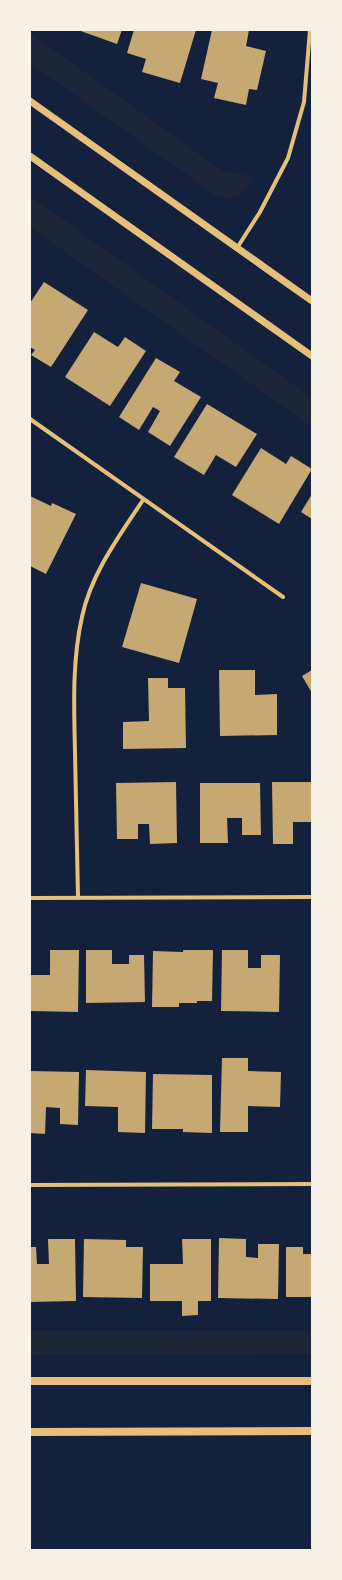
<svg xmlns="http://www.w3.org/2000/svg" width="342" height="1580" font-family="Georgia,serif">
<style>
.green{fill:#1d2539}
.building{fill:#c6a872}
.lines{fill:none;stroke-linecap:round;stroke-linejoin:round}
.minor{stroke:#e5c07b;stroke-width:4}
.tertiary{stroke:#e5c07b;stroke-width:7}
.secondary{stroke:#e5c07b;stroke-width:8}
</style>
<rect width="100%" height="100%" fill="#14213d"/>
<!-- green -->
<g class="green">
<path d="M30 33 221 170 253 177C241 196 237 202 215 195L30 63Z"/>
<polygon points="30,196 312,398 312,427 30,227"/>
<polygon points="30,1331 312,1331 312,1354 30,1355"/>
</g>
<!-- building -->
<g class="building">
<polygon points="78,30 122,30 117,44"/>
<polygon points="134,30 196,30 180,83 142,72 146,59 127,53"/>
<polygon points="212,30 249,30 246,46 266,51 257,90 249,89 246,105 214,98 218,83 201,79"/>
<polygon points="44,282 88,310 51,367 31,355 35,350 30,347 30,303"/>
<polygon points="94,332 118,347 125,337 146,351 110,406 65,377"/>
<polygon points="156,358 180,372 174,381 201,397 170,446 148,432 160,411 153,407 139,430 119,417"/>
<polygon points="207,404 257,434 236,467 216,455 204,475 174,457"/>
<polygon points="261,448 286,464 291,456 312,469 279,524 232,495"/>
<polygon points="312,494 312,519 301,512"/>
<polygon points="30,496 51,506 52,503 76,514 46,574 30,566"/>
<polygon points="141,583 197,599 179,663 122,647"/>
<polygon points="219,670 255,670 255,695 277,694 277,735 220,736"/>
<polygon points="312,670 312,693 302,676"/>
<polygon points="148,678 168,678 168,688 185,688 186,748 123,749 123,722 149,721"/>
<polygon points="176,782 177,843 150,844 149,824 138,824 138,839 117,839 116,783"/>
<polygon points="272,782 312,782 312,822 293,822 293,844 273,844"/>
<polygon points="200,783 260,783 261,835 242,835 242,818 227,818 228,843 200,843"/>
<polygon points="50,950 79,950 78,1012 30,1011 30,975 50,975"/>
<polygon points="86,950 112,950 112,964 129,964 129,955 144,955 145,1002 86,1003"/>
<polygon points="183,950 213,950 212,1001 197,1001 197,1003 179,1003 179,1007 152,1007 153,951 183,952"/>
<polygon points="222,950 248,950 248,968 261,968 261,955 280,955 279,1012 221,1011"/>
<polygon points="222,1058 248,1058 248,1071 281,1072 280,1107 248,1106 248,1132 220,1132"/>
<polygon points="86,1070 146,1072 145,1133 118,1132 118,1107 85,1106"/>
<polygon points="30,1071 79,1072 78,1125 60,1124 60,1108 46,1107 45,1134 30,1133"/>
<polygon points="153,1074 212,1075 212,1133 183,1132 183,1129 152,1129"/>
<polygon points="219,1238 246,1239 246,1257 258,1258 258,1244 279,1244 278,1299 218,1298"/>
<polygon points="48,1239 75,1239 76,1301 30,1302 30,1247 36,1247 37,1264 49,1264"/>
<polygon points="84,1239 126,1240 126,1247 143,1247 142,1298 83,1297"/>
<polygon points="182,1239 211,1239 211,1301 198,1301 198,1315 182,1316 182,1301 150,1301 150,1264 183,1264"/>
<polygon points="286,1247 303,1247 303,1254 312,1254 312,1297 286,1297"/>
</g>
<g class="lines">
<!-- minor -->
<g class="minor">
<polyline points="237,248 260,212 288,158 304,102 310,30"/>
<polyline points="30,419 283,597"/>
<path d="M78 897C77 849 76 801 75 752 74 707 72 661 82 617 91 574 119 536 143 500"/>
<polyline points="30,898 312,897"/>
<polyline points="30,1185 312,1184"/>
</g>
<!-- tertiary -->
<g class="tertiary">
<polyline points="30,101 312,301"/>
<polyline points="30,156 312,356"/>
</g>
<!-- secondary -->
<g class="secondary">
<polyline points="30,1381 312,1381"/>
<polyline points="30,1432 312,1431"/>
</g>
</g>
<!-- border -->
<rect width="342" height="1580" fill="none" stroke="#f6f1e7" stroke-width="62"/>
</svg>
